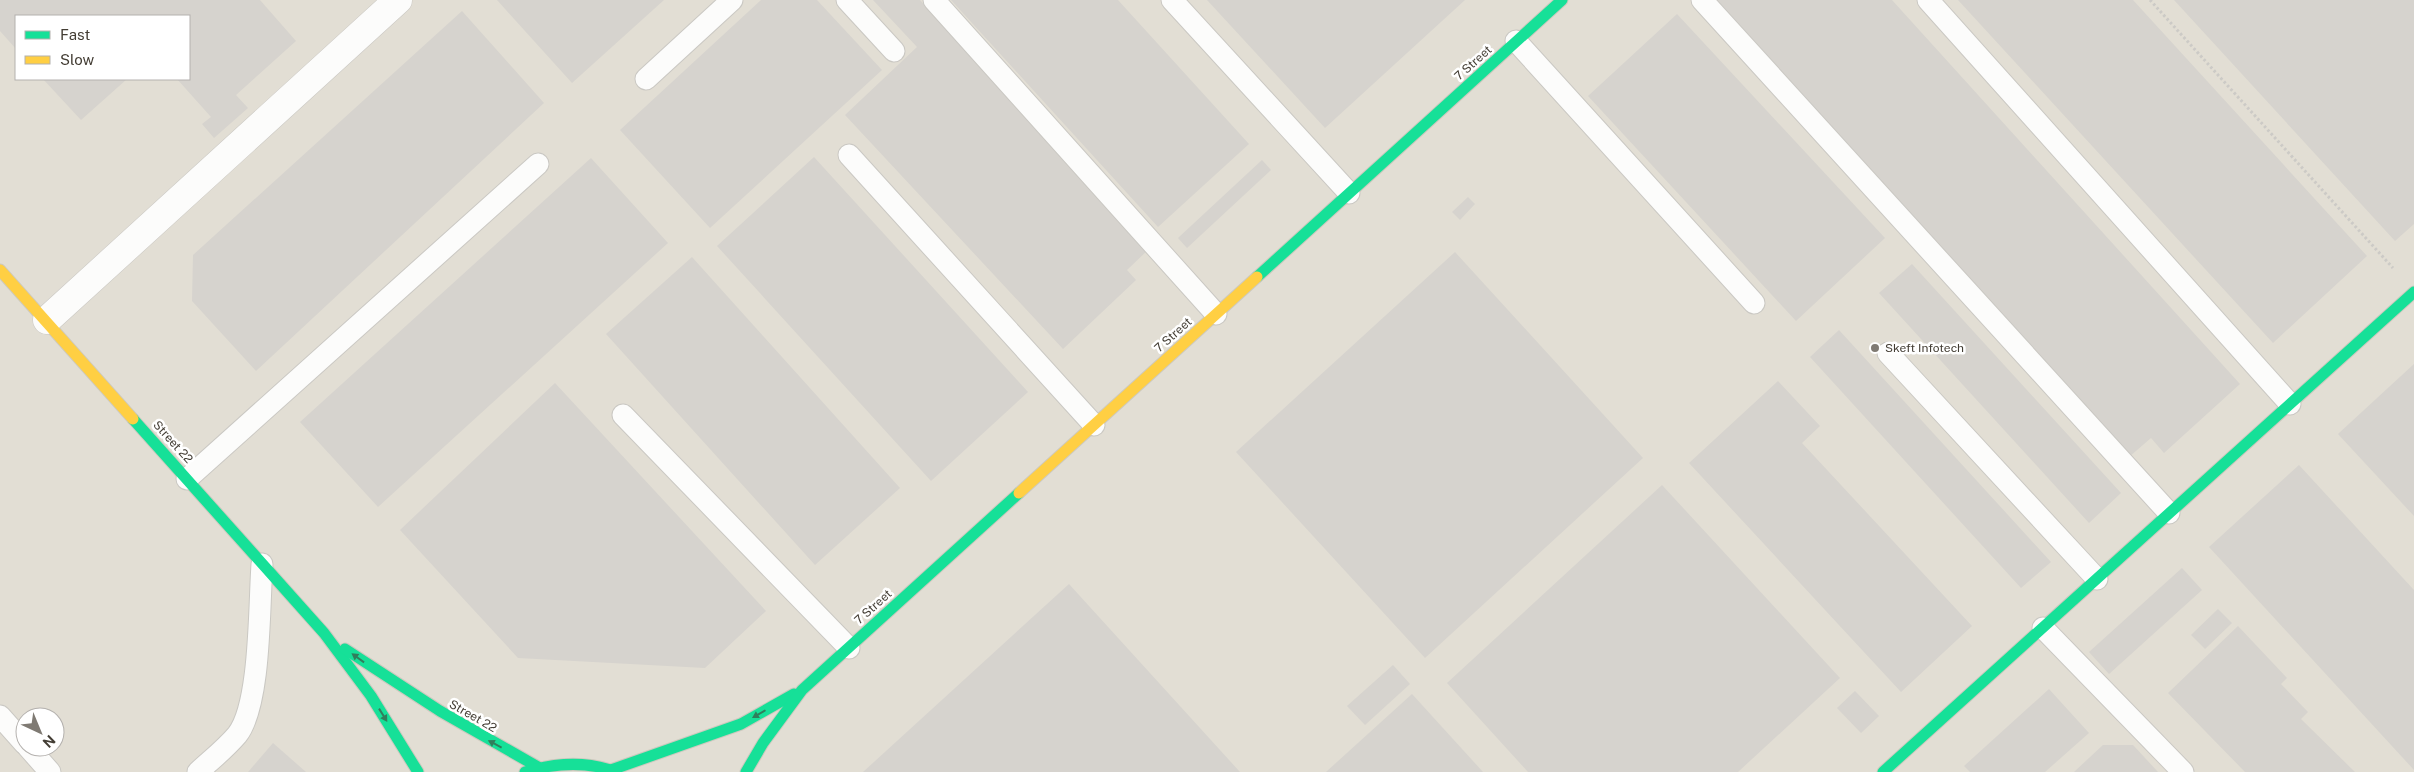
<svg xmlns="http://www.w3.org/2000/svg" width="2414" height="772" font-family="'Public Sans',sans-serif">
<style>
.residential{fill:#e2ded4;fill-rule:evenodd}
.building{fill:#d6d3ce}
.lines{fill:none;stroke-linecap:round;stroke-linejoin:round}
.lane-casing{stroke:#cac8c3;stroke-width:23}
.street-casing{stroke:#cac8c3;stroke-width:29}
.fast-casing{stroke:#cdc9be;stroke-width:13}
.slow-casing{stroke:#cdc9be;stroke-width:13}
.path{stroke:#cccac6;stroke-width:3;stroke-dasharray:2.5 2.5;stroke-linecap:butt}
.lane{stroke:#fcfcfb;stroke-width:21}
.street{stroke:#fcfcfb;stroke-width:28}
.fast{stroke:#16e098;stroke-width:11}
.slow{stroke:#ffcf43;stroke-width:11}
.oneway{fill:#317e5c}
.poi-dot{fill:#7f7a73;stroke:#fff;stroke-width:2}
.labels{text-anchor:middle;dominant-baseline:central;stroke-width:5;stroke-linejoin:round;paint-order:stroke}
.street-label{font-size:12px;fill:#433d34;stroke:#fff}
.poi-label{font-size:12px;fill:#433d34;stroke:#fff;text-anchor:start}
</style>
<rect width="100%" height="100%" fill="#eeece7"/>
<!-- residential -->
<path class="residential" d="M0 0H2414V772H0ZM16 16H189V79H16ZM25 717H55V747H25Z"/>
<!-- building -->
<g class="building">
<polygon points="0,0 260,0 296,41 236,95 248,108 214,138 202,124 211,117 177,79 189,79 189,16 16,16 16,49 0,31"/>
<polygon points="497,0 664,0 572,83"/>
<polygon points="761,0 817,0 882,70 710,228 620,130"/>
<polygon points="873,0 920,0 1150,248 1127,270 1136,280 1063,349 845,115 917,47"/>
<polygon points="951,0 1118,0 1249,144 1158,227"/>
<polygon points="1207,0 1465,0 1325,128"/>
<polygon points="1715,0 1892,0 2240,384 2164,453 2151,438 2129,457"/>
<polygon points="1958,0 2133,0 2367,256 2273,343"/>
<polygon points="2174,0 2414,0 2414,224 2395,241"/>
<polygon points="462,11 544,103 256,371 192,301 193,255"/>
<polygon points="1677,14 1885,238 1796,321 1588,96"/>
<polygon points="43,79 127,79 81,120"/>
<polygon points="814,157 1028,392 931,481 717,246"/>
<polygon points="591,158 668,243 378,507 300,422"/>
<polygon points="1262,160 1271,170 1187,248 1178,238"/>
<polygon points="1468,197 1475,204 1460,220 1452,212"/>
<polygon points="1455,252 1643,458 1425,658 1236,452"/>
<polygon points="692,257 900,488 815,565 606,334"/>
<polygon points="1912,264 2121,493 2089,523 1879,293"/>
<polygon points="1839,330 2051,562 2021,588 1810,357"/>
<polygon points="2414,364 2414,516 2338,434"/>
<polygon points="1778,381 1820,426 1802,443 1972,626 1901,692 1689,463"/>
<polygon points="555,383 766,611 705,668 518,658 400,530"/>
<polygon points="2299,465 2414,590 2414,770 2209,547"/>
<polygon points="1662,485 1840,678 1738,772 1528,772 1447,683"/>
<polygon points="2182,568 2202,590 2109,674 2089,652"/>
<polygon points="1069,584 1240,772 863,772"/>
<polygon points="2218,609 2232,623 2205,649 2191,635"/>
<polygon points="2238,626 2287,678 2281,684 2308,712 2301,719 2355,772 2245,772 2168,693"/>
<polygon points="1393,665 1410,684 1365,725 1347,706"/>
<polygon points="2049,689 2089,733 2045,772 1970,772 1964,766"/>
<polygon points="1855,691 1879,716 1861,733 1837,708"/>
<polygon points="1412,694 1483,772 1326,772"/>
<polygon points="273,743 306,772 248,772"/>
<polygon points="2103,745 2133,745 2158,772 2074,772"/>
</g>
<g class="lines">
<defs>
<g id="lane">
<polyline points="847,0 894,51"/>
<polyline points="934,0 1216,314"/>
<polyline points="1172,0 1349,193"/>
<polyline points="1702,0 2169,513"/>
<polyline points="1928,0 2290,404"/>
<polyline points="1516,41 1754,303"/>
<polyline points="646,79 732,0"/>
<polyline points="849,155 1094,425"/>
<polyline points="1888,353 2097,579"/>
<polyline points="623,415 849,648"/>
<polyline points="187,479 538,164"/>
<polyline points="2043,628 2183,772"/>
<polyline points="0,716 25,744"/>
<polyline points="28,747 50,772"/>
<path d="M198 772C211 760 225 749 237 735 261 705 259 605 262 564"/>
</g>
<polyline id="street" points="47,320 398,0"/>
<g id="fast">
<polyline points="1257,277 1562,0"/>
<polyline points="133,419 324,633 371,696 418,772"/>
<polyline points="345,649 440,711 538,767"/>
<polyline points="611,770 741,724 794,694"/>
<path d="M525 772C555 763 587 761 616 772"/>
<polyline points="746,772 763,743 802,690 1019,493"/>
<polyline points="1883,772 2414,292"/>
</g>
<g id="slow">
<polyline points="0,270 133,419"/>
<polyline points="1019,493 1257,277"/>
</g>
</defs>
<!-- lane casing -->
<use href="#lane" class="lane-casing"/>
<!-- street casing -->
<use href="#street" class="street-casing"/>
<!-- fast casing -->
<use href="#fast" class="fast-casing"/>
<!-- slow casing -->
<use href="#slow" class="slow-casing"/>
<!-- path -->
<polyline class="path" points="2150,0 2393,268"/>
<!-- lane -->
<use href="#lane" class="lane"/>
<!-- street -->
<use href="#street" class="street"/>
<!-- fast -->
<use href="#fast" class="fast"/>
<!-- slow -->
<use href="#slow" class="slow"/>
</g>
<!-- one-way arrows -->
<defs><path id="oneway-solid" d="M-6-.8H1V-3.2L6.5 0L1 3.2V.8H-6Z" transform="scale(1.25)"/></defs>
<g class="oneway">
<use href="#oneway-solid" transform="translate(358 658) rotate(-144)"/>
<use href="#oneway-solid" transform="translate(759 714) rotate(150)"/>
<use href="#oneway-solid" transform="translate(383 715) rotate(58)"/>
<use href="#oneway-solid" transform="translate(495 744) rotate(-152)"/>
</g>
<!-- markers -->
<circle class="poi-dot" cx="1875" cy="348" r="5"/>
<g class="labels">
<!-- street labels -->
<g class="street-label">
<text transform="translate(1473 63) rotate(-42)">7 Street</text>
<text transform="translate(1173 335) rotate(-42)">7 Street</text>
<text transform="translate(173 442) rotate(48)">Street 22</text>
<text transform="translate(873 607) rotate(-42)">7 Street</text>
<text transform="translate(473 716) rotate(30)">Street 22</text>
</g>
<!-- poi labels -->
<g class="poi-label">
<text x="1885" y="348">Skeft Infotech</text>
</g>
</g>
<!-- legend -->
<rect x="15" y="15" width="175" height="65" fill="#ffffff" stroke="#b4b1ae"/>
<rect x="25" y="31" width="25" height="8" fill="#16e098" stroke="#b4b1ae"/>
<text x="60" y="40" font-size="15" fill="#433d34">Fast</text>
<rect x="25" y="56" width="25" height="8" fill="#ffcf43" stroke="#b4b1ae"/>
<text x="60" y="65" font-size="15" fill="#433d34">Slow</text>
<!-- north arrow -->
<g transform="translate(40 732) rotate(136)"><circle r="24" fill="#ffffff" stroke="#b4b1ae"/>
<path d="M0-4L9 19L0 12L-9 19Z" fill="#7f7a73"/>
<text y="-8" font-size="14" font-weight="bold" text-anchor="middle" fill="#433d34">N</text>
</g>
</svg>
